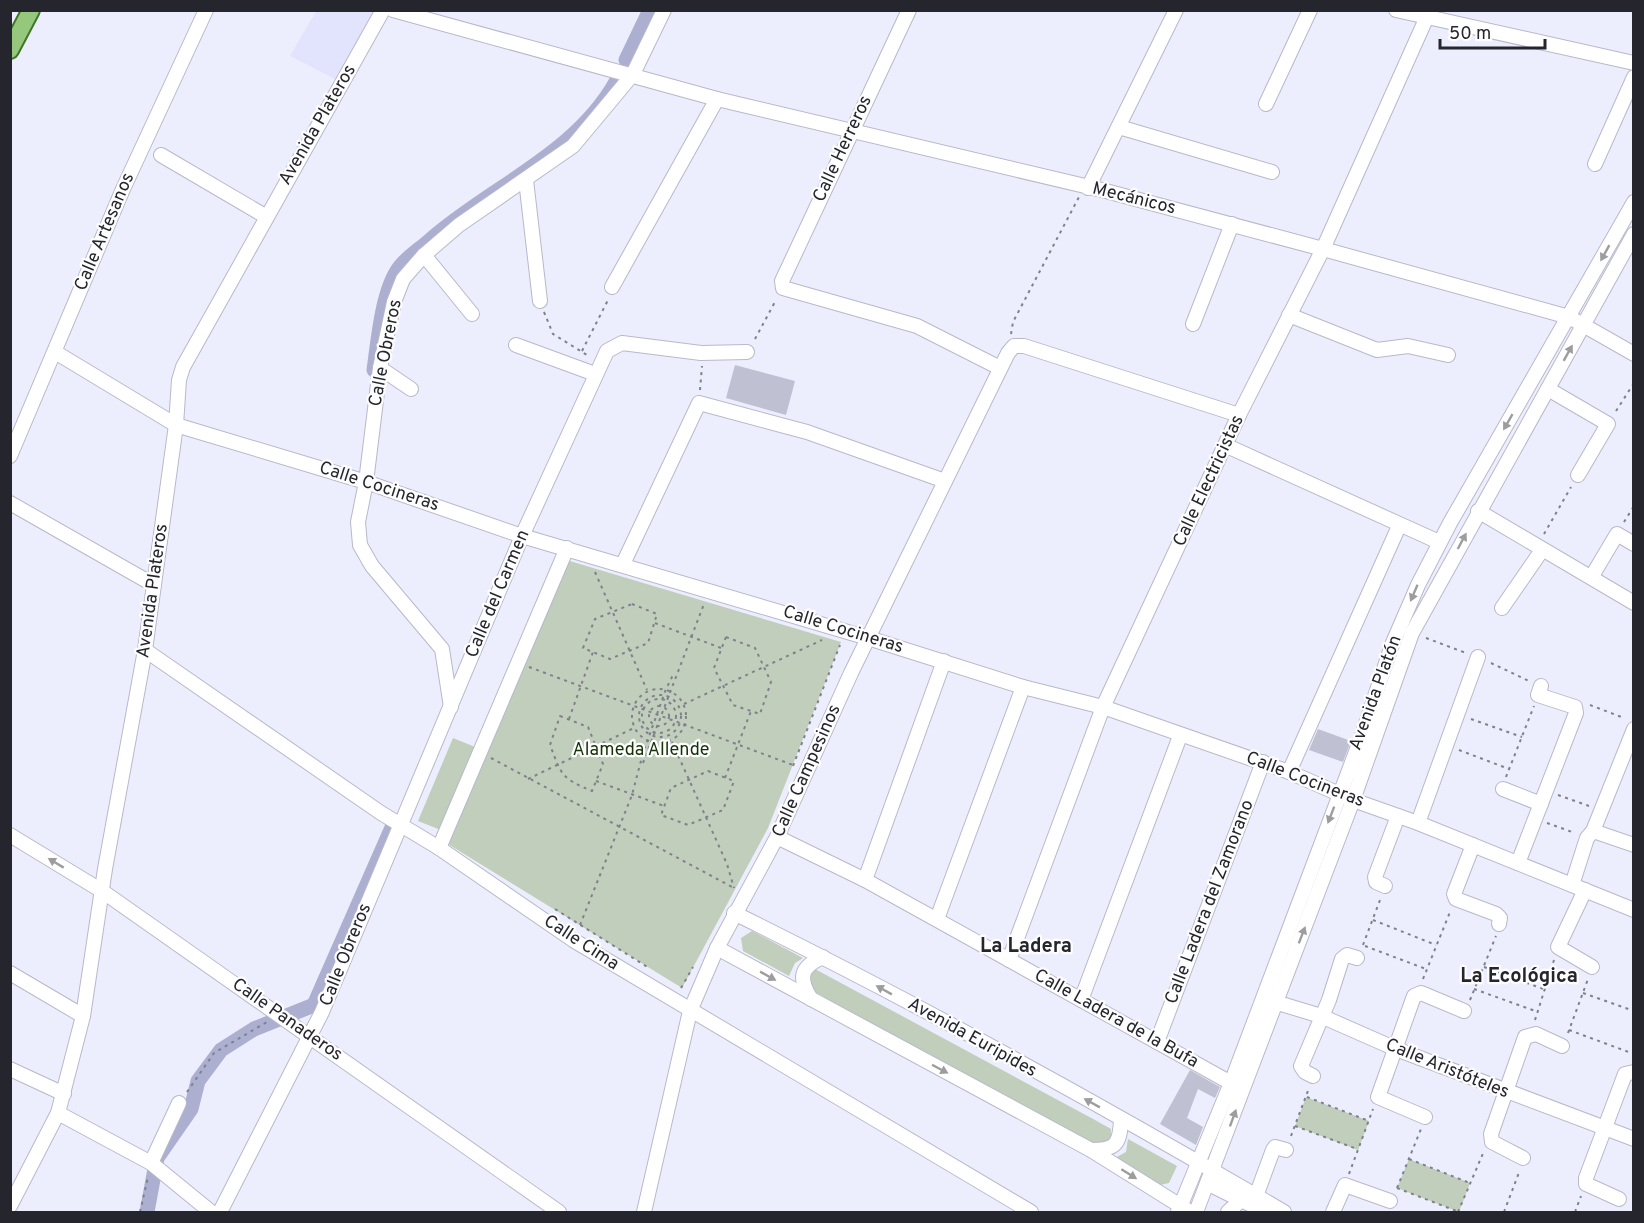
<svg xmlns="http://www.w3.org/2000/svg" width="1644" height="1223" font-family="Overpass,sans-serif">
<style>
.built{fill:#e2e4fe}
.green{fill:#c0cebb}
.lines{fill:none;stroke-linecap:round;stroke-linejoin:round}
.canal{stroke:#acafd0;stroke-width:15}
.building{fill:#bfc0d2}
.minor-casing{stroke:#b7b9cb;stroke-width:16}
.major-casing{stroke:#407628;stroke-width:20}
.path{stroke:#80818c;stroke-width:2;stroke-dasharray:3 4.5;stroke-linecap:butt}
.minor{stroke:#fff;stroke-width:14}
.major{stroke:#95c77d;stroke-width:16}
.oneway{fill:#9d9da0}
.labels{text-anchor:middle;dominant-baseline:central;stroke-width:4.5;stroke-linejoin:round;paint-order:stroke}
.street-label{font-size:18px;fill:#25262d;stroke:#fdfdfd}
.park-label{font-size:18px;fill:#143206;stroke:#fdfdfd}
.neighbourhood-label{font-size:20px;font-weight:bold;fill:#25262d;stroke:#fdfdfd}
</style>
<rect width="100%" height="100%" fill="#edeefd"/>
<!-- built -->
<polygon class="built" points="372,10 375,13 337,80 290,56 316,11"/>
<!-- green -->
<g class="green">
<polygon points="563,559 841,642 768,828 682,988 443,841 446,832 418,821 453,738 480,749"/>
<polygon points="752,931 803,958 795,963 789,976 743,951 741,938"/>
<polygon points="815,969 1095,1120 1111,1129 1111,1141 1102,1146 1086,1142 815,992 808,985 807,974"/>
<polygon points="1306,1097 1369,1121 1358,1150 1295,1126"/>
<polygon points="1128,1139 1177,1166 1169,1183 1160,1185 1113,1159 1126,1152"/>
<polygon points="1409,1159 1470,1183 1459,1212 1397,1188"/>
</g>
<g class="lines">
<!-- canal -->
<g class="canal">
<polyline points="626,60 650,10"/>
<path d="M374 370C378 342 382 291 399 268 406 258 420 249 429 241 490 187 575 155 616 82"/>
<polyline points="147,1212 157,1158 191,1109 198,1081 221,1050 254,1029 314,1005 394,823"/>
</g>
</g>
<!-- building -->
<g class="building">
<polygon points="735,365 795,381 786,415 726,398"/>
<polygon points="1318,729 1351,741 1343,762 1309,750"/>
<polygon points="1190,1070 1220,1087 1215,1098 1198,1089 1187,1118 1203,1127 1196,1145 1160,1124"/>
</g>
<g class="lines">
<defs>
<g id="minor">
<polyline points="393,10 717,99 1102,190 1323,249 1569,317 1634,354"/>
<polyline points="909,10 782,281 783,288 917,326 1000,368"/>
<polyline points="1396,10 1634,63"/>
<polyline points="1266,104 1310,10"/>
<polyline points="1119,127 1272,172"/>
<polyline points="161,155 265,216"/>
<polyline points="1595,164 1634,77"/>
<polyline points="526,180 540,301"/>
<polyline points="1088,188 1176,10"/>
<polyline points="424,255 472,314"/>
<polyline points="612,287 717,99"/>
<polyline points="1289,315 1377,350 1408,346 1448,355"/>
<polyline points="1193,324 1232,224"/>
<polyline points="516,345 595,374"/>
<polyline points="55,352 176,425 366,482 522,536 868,638 1023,687 1103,707 1289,772 1353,800 1418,823 1634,910"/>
<polyline points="380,368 411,389"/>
<polyline points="1548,389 1608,424 1578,475"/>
<polyline points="1227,446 1439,542"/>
<polyline points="10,456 123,189 206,10"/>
<polyline points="10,503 154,585"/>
<polyline points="1478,511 1634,603"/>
<polyline points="623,564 699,403 807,432 945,481"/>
<polyline points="1592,576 1617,534 1634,544"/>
<polyline points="1502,608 1542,550"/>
<polyline points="145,650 381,813 439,848 573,940 1031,1212"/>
<polyline points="451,707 442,649 372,566 360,545 358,522 366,482 380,368 394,302 403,279 424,255 459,225 573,146 633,74 664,10"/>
<polyline points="1289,772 1399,526"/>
<polyline points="1503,789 1541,804"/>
<polyline points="1418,823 1478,657"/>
<polyline points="1593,831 1634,845"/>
<polyline points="10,835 102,891 559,1212"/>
<polyline points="777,837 865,880 1231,1083"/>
<polyline points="1473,845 1454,894 1456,899 1496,914 1500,918 1499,924"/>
<polyline points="439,848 567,548"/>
<polyline points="1518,863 1576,713 1575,707 1538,695 1541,686"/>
<polyline points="865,880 944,661"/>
<polyline points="1572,885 1587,838 1593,831 1634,729"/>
<polyline points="1385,886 1376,882 1375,877 1398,816"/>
<polyline points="1585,890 1558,947 1592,967"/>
<path d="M734 913C921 1005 1105 1107 1284 1212"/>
<polyline points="937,919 1023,687"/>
<polyline points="717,948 1091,1150 1187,1210"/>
<polyline points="1009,960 1103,707 1239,415 1323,249 1430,10"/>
<polyline points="10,973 83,1016"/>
<path d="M811 999C798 978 800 967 823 957"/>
<polyline points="1081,1000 1180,736"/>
<polyline points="1268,1000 1321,1016 1396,1049 1634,1139"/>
<polyline points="1157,1042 1263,762"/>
<polyline points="10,1069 64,1094"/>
<polyline points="1313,1076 1305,1072 1301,1066 1329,1000 1342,959 1347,955 1357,958"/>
<polyline points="58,1113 151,1163 211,1212"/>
<polyline points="1425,1117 1378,1097 1414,996 1421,993 1464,1011"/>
<path d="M1091 1150C1116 1150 1120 1144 1121 1119"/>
<polyline points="1523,1158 1492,1142 1491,1134 1525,1037 1536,1034 1562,1046"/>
<polyline points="151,1163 179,1103"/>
<polyline points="1209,1184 1241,1200"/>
<polyline points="1256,1196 1273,1150 1275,1147 1286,1150"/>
<polyline points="1619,1199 1586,1184 1586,1178 1625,1074 1634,1072"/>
<polyline points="10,1206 58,1113 83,1016 105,869 145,650 176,425 179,380 183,367 383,10"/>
<polyline points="220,1212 322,1012 522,536 607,351 622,343 701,353 747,352"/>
<polyline points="644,1212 690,1011 717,948 777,837 851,673 1008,353 1014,346 1024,346 1239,415"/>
<polyline points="1178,1212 1231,1083 1362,736 1392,645 1418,585 1450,523 1634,202"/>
<polyline points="1196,1212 1353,800 1412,633 1634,234"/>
<polyline points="1228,1212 1241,1200 1266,1212"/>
<polyline points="1333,1212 1345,1185 1390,1201"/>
</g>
<polyline id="major" points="10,50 31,10"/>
</defs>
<!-- minor casing -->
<use href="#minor" class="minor-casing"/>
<!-- major casing -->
<use href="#major" class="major-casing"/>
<!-- path -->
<g class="path">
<polyline points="544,312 553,334 587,355"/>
<polyline points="1011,334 1013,322 1079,197"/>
<polyline points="755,339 776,300"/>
<polyline points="582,351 608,300"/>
<polyline points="700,390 702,366"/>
<polyline points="1616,411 1634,383"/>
<polyline points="1624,522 1634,506"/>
<polyline points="1544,534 1571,487"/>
<polyline points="595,572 647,690"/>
<polygon points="632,604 657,614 648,643 610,659 583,648 595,619"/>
<polyline points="655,623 721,648"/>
<polygon points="726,637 755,648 771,682 760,714 733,705 714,668"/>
<polyline points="1426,638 1466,653"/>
<polyline points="1491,663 1529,681"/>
<polyline points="529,667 793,765"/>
<circle cx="659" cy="716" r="27"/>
<circle cx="660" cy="716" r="21"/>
<circle cx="659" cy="716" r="17"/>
<polyline points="684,704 822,640"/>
<polyline points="1590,705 1624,718"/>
<circle cx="659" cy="716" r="10"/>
<path d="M560 716 588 727 603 764 592 791C561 778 562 776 550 745Z"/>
<polyline points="569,719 593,652"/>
<polyline points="1471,719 1522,737"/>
<polyline points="672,742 727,864 734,888"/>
<polyline points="1459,750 1509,769"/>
<polyline points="491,758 734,888"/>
<polyline points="643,763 704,604"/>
<polyline points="793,766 840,645"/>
<polygon points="708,771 734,781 723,810 688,825 661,815 671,788"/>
<polyline points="1506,777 1534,706"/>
<polyline points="725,778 751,711"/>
<polyline points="528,779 634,728"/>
<polyline points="596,781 664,806"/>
<polyline points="1558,795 1589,806"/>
<polyline points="1547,823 1575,833"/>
<polyline points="555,909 649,968"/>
<polyline points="1373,920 1436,945"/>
<polyline points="580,925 632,795 643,753 666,689 672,677 676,674"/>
<polyline points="1363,945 1380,900"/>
<polyline points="1365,946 1426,969"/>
<polyline points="1484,967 1546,990"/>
<polyline points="1423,979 1450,912"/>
<polyline points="681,988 693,967"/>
<polyline points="1474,989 1538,1012"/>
<polyline points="1583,993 1634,1011"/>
<polyline points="1470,1000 1496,936"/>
<polyline points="1535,1020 1554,960"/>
<polyline points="1569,1030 1634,1054"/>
<polyline points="1568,1033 1588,979"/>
<polyline points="187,1092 214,1053 267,1022"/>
<polyline points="1307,1097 1369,1121"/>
<polyline points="1295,1126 1357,1149"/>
<polyline points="1291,1136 1309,1088"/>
<polyline points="1409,1159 1470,1183"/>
<polyline points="1349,1174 1373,1109"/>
<polyline points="1397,1188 1421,1129"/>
<polyline points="1397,1188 1459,1212"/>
<polyline points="140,1212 148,1177"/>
<polyline points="1458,1212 1484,1151"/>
<polyline points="1504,1212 1520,1170"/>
<polyline points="1575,1212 1581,1196"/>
</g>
<!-- minor -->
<use href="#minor" class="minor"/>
<!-- major -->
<use href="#major" class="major"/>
</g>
<!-- one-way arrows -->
<defs><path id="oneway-solid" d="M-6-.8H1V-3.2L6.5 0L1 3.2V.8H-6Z" transform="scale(1.5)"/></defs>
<g class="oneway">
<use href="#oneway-solid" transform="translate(1605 253) rotate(119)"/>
<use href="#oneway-solid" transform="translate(1568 353) rotate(-61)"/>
<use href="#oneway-solid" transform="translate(1508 422) rotate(120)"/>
<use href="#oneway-solid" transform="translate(1462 541) rotate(-62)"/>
<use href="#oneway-solid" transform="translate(1414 593) rotate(113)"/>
<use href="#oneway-solid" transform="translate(1331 815) rotate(111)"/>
<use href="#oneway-solid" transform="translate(56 863) rotate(-149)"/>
<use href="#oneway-solid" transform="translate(1302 935) rotate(-69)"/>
<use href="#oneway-solid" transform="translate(768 976) rotate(29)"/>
<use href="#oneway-solid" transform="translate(884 990) rotate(-151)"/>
<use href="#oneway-solid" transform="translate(940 1069) rotate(28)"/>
<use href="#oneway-solid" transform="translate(1092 1103) rotate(-151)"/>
<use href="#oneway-solid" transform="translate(1233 1118) rotate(-70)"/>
<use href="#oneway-solid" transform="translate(1129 1174) rotate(32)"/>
</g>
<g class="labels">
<!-- street labels -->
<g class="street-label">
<text transform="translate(318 125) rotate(-60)">Avenida Plateros</text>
<text transform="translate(843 149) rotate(-65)">Calle Herreros</text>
<text transform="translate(1134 199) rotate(14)">Mecánicos</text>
<text transform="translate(105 232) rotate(-67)">Calle Artesanos</text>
<text transform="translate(386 353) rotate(-79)">Calle Obreros</text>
<text transform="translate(1209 481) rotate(-65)">Calle Electricistas</text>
<text transform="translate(379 487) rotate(18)">Calle Cocineras</text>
<text transform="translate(153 591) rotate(-82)">Avenida Plateros</text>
<text transform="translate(498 594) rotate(-67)">Calle del Carmen</text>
<text transform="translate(843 630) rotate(17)">Calle Cocineras</text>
<text transform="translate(1376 693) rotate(-70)">Avenida Platón</text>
<text transform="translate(807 771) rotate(-66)">Calle Campesinos</text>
<text transform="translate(1305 780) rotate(21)">Calle Cocineras</text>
<text transform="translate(1210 902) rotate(-69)">Calle Ladera del Zamorano</text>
<text transform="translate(581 943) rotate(33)">Calle Cima</text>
<text transform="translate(346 955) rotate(-68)">Calle Obreros</text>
<text transform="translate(1116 1019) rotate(29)">Calle Ladera de la Bufa</text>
<text transform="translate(287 1020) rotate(35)">Calle Panaderos</text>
<text transform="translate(972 1038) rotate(29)">Avenida Euripides</text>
<text transform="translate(1447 1069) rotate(22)">Calle Aristóteles</text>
</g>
<!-- park labels -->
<g class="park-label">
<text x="641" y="750">Alameda Allende</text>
</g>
<!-- neighbourhood labels -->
<g class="neighbourhood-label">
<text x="1026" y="947">La Ladera</text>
<text x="1519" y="977">La Ecológica</text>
</g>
</g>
<!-- border -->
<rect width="1644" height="1223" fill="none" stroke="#25262d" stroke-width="24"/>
<!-- scale -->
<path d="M1440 39v9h105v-9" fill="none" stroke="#25262d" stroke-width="3"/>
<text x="1449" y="39" font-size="18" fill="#25262d" stroke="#fdfdfd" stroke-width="4.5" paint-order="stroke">50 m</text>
</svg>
